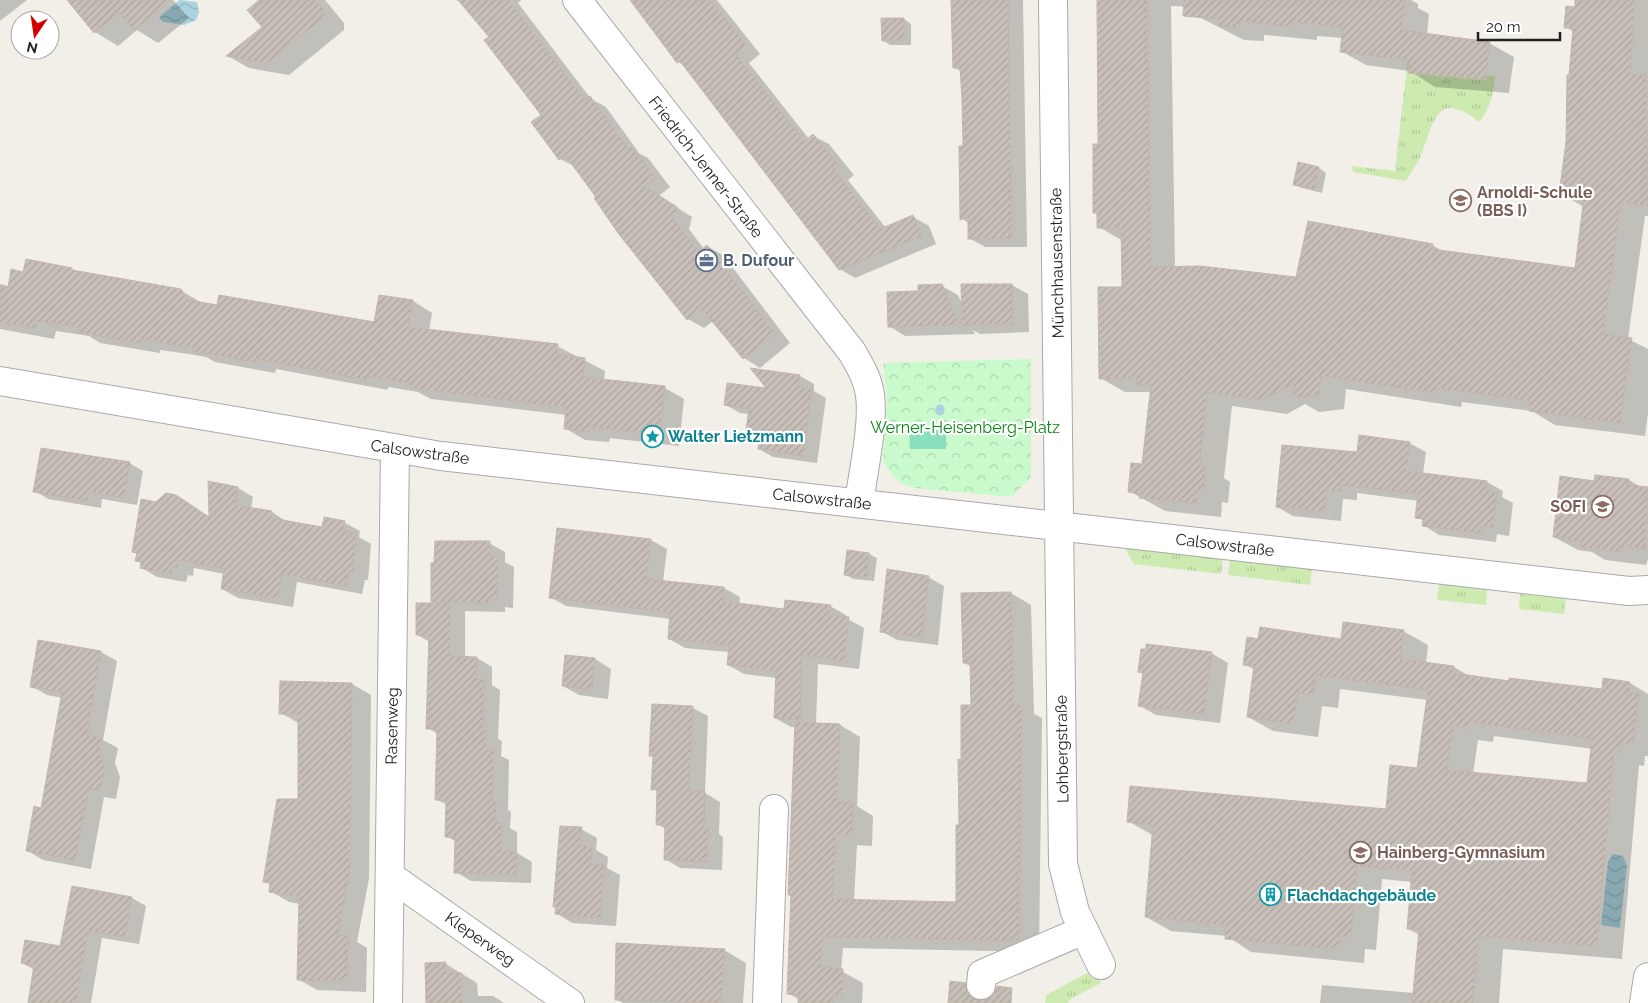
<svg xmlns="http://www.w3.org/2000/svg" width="1648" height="1003" font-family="Raleway,sans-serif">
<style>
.grass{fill:url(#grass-tufts)}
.park{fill:url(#park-crowns)}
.pitch{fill:#88e0be}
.water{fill:url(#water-waves)}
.shadow{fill:#0003;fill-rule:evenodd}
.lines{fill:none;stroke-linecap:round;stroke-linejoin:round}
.stream{stroke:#aad3df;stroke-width:9}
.building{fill:url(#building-hatch);stroke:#c4b6ab;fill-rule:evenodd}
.minor-casing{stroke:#a9a9a9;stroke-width:30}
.minor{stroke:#fff;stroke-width:28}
.labels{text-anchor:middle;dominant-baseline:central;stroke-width:4.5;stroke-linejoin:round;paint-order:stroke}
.street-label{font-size:16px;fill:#222;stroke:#fff}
.education-label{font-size:16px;font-weight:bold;fill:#785e54;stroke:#fff;text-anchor:start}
.service-label{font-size:16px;font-weight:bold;fill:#4e5e75;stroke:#fff;text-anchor:start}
.park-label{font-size:16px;fill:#0c8416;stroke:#fff}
.culture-label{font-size:16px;font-weight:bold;fill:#0d838f;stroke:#fff;text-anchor:start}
</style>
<defs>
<pattern id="grass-tufts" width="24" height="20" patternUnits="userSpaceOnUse" patternTransform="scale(1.25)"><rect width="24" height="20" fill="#cdebb0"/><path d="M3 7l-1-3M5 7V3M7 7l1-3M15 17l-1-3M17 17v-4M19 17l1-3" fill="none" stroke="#b0c997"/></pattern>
<pattern id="park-crowns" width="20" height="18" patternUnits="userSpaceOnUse" patternTransform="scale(1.25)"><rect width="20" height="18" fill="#c8facc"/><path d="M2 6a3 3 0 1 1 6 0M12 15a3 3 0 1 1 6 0" fill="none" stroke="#acd6af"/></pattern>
<pattern id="water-waves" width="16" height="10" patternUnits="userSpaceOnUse" patternTransform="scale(1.25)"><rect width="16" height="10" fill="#aad3df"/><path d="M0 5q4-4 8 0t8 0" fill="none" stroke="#92b5bf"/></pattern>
<pattern id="building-hatch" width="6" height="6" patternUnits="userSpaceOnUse" patternTransform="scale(1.25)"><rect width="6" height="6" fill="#c7bfb8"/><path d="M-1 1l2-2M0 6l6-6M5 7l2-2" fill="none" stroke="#aba49e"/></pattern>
</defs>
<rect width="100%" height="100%" fill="#f2efe9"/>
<!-- grass -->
<g class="grass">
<path d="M1411 31 1414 32 1409 73 1495 76C1493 94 1491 108 1479 122 1435 87 1434 125 1420 157 1416 166 1410 173 1406 181L1353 172 1352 166 1395 171Z"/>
<polygon points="1124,547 1223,559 1221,574 1134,564"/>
<polygon points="1230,560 1312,569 1310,585 1228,575"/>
<polygon points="1439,584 1487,590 1486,605 1437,600"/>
<polygon points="1520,594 1566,599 1564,614 1519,609"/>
<polygon points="1093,970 1101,983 1072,998 1068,1003 1045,1003 1046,995"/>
</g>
<!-- park -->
<polygon class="park" points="1031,359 1031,477 1012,497 914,488 902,484 891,474 883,461 887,399 883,363"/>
<!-- pitch -->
<polygon class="pitch" points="909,430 946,430 946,449 910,449"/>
<!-- water -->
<g class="water">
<polygon points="180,0 197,2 199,12 196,20 184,25 163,22 159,17"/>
<polygon points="1613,854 1623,856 1627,866 1620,928 1601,925 1608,862"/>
</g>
<!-- shadow -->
<g class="shadow">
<polygon points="0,0 27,0 0,21"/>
<polygon points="79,0 173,0 189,18 158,43 137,30 118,46 95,32"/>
<polygon points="261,0 325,0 344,23 344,30 289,75 249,68 228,56 263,28"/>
<polygon points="456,0 521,0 518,3 591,99 606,107 639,153 648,158 670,187 659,196 692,217 689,229 704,249 707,246 724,256 790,343 760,368 744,358 713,321 704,328 688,319 576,167 560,159 543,115 490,37 463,4"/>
<polygon points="631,0 717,0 760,54 749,63 809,139 813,136 829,144 854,175 848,180 886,228 913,217 929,226 936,244 855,278 840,269 687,67 678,62"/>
<polygon points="952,0 1023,0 1027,247 985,247 969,238 969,223 962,219 964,147 961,71 955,68"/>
<polygon points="1098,0 1411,0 1418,4 1418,8 1429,14 1427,34 1489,43 1514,57 1509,93 1435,87 1410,71 1366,65 1341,51 1342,38 1317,36 1317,40 1264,35 1264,41 1244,40 1199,17 1200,7 1171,6 1175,268 1297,279 1432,245 1444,252 1576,270 1584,207 1560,193 1567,142 1574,32 1566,27 1576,8 1576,0 1648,0 1648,216 1645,216 1628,339 1648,349 1648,413 1645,436 1555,425 1532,411 1462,402 1461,407 1346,389 1344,409 1319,412 1305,404 1287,414 1232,406 1224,478 1230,482 1228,503 1222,502 1221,517 1165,511 1129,491 1144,465 1151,392 1125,392 1100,378 1124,288 1123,241 1099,227 1099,215 1094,212 1100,145"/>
<polygon points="904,19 911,24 911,45 890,45 883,40"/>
<polygon points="1319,168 1326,173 1322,193 1302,188 1295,184"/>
<polygon points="72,269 78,273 180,290 202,303 375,323 413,301 432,313 429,331 557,346 605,371 604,381 665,388 684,399 679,446 610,438 609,442 585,440 565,428 567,415 431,399 418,392 388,387 388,390 276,369 275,373 215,362 206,357 189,354 160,350 160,353 100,343 89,336 56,331 54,339 0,329 0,284 9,286 24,273"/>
<polygon points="1012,285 1028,294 1029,332 980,334 973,330 975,334 905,336 889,326 920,292 942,286 958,295 963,306"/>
<polygon points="753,370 800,376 814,384 814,391 826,398 817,463 773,457 759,449 760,444 746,437 749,414 740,413 726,405 769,390"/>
<polygon points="1409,443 1426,452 1423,474 1487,482 1503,491 1502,497 1513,503 1509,536 1497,534 1496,542 1439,535 1423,525 1424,521 1417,517 1419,501 1357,493 1357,500 1343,499 1341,521 1293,516 1277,507 1358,454"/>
<polygon points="129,463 143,471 137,505 102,499 101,508 48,499 35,491"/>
<polygon points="1629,480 1641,487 1648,488 1648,559 1646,565 1605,560 1592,552 1578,550 1554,537 1596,482"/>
<polygon points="209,483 238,488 253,497 251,509 272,512 287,522 323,529 325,519 345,523 360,531 359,537 371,544 368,580 365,580 362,594 297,582 293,607 238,598 222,589 225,574 194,568 193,576 188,575 186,582 157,577 142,568 142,563 137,560 138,554 134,552 210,518"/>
<polygon points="651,540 667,549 663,582 724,588 740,597 739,605 785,611 830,606 846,615 846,618 864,628 859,669 818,664 816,724 840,725 860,737 857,806 873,816 872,846 857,845 854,900 958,903 963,761 973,706 972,667 964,663 1011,593 1031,605 1034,714 1042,718 1039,952 843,948 841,971 863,983 862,1003 800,1003 800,1000 788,993 796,727 791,727 775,718 777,678 744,674 728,665 729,652 685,648 669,639 671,619 566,606 550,597"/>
<polygon points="489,543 505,552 505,562 514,567 513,608 505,607 505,612 465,611 465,657 477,658 492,667 492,685 500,690 498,739 502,741 501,756 509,760 508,810 511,812 510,828 517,832 517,853 532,862 531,883 471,881 456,872 456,842 447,836 447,805 436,799 438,734 428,728 430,642 417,635 436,604 432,602"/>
<polygon points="848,552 869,554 877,558 874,581 853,579 845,574"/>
<polygon points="928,577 944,586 938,645 897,640 881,631"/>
<path d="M1403 631 1428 645 1426 664 1454 667 1469 676 1603 691 1630 683 1648 694V756H1645L1644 766 1639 765 1622 959 1503 949 1499 1003H1320L1322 985 1414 993 1420 935 1408 929 1412 882 1382 879 1376 950 1365 949 1364 963 1251 952 1227 936 1171 931 1146 917 1154 836 1128 821 1387 811 1419 769 1428 700 1340 689 1338 708 1322 706 1318 737 1273 731 1248 717 1255 670 1244 664 1259 640H1342ZM1494 736 1593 749 1588 784 1473 774 1478 740 1493 742Z"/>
<polygon points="39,641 101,652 117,661 103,740 118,748 115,763 120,777 116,799 104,797 91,869 43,860 28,851 42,809 62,698 47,695 31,686"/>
<polygon points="1211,653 1228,663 1220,723 1156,715 1140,706 1144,674 1140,672"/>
<polygon points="566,656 595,659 611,669 608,699 579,695 563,686"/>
<polygon points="352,684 371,695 369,878 357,942 367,948 366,992 317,990 298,979 300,904 289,902 270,891 271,885 264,881 299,800 300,724 281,713"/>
<polygon points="693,708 708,716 705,793 720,802 719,834 723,837 722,870 680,868 665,859 666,829 657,824 658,792 653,789 654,757 650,755"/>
<polygon points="581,829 597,838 596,850 608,857 607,868 620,875 616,926 572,923 556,913 557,908 554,906"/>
<polygon points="73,887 132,898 146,906 139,944 102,938 91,1003 29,1003 35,970 22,963 61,947"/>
<polygon points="724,950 746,963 743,1003 623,1003 616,999"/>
<polygon points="446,964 477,983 478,996 493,996 504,1003 427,1003"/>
<polygon points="965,984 990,998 1000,1003 949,1003"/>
</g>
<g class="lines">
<!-- stream -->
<polyline class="stream" points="940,409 940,411"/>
</g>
<!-- building -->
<g class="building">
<polygon points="67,0 171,0 134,30 119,12 94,33"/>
<polygon points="259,0 315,0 323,9 323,18 267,63 226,56 262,27 247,10"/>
<polygon points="458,0 508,0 585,100 590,96 629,150 632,147 655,177 644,186 677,207 673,219 699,252 707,245 775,334 743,359 702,309 687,320 618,233 594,198 596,197 565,155 559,160 531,122 541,115 484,40 489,37"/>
<polygon points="630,0 710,0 746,45 735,53 802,139 805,141 813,134 839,166 834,170 880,229 913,215 922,236 839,270 680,61 677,63"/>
<polygon points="951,0 1008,0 1012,238 968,239 968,217 960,220 959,146 963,146 962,100 960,68 953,68"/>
<polygon points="1097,0 1147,0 1151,267 1200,266 1296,277 1308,221 1433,244 1432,249 1575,268 1584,197 1559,194 1566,142 1567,75 1569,75 1573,28 1564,28 1566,6 1575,7 1575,0 1635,0 1630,74 1646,75 1648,206 1621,202 1603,334 1632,338 1620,423 1529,411 1530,401 1437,388 1436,393 1321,376 1319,395 1293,398 1294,383 1262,400 1207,392 1200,466 1206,466 1204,489 1198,489 1196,503 1139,498 1140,494 1128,492 1131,463 1142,464 1151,385 1137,385 1136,378 1099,379 1098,287 1122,287 1121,228 1097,228 1097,213 1093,213 1093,144 1098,144"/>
<polygon points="1184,0 1405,0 1401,30 1490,42 1485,80 1408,73 1410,60 1340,52 1343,27 1293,22 1292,27 1240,21 1239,28 1218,26 1218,19 1183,16"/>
<polygon points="881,18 904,18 904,41 882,41"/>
<polygon points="1298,162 1319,167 1314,189 1293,185"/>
<polygon points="26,259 72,268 72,270 181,289 188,300 217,305 219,295 374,322 379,295 413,300 408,327 558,344 557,354 585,358 583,377 665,386 660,435 590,427 589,432 564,429 566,407 410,388 410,383 369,376 368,380 256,359 255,362 193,351 194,348 168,344 140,339 140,343 78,332 79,327 36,321 35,328 0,322 0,286 8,288 11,269 23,272"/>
<polygon points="942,284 959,325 888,327 887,292 918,291 918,285"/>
<polygon points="961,284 1012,284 1013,324 962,325"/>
<polygon points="750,368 800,375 799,387 812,389 803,456 758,449 759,439 745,437 749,409 724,405 727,383 766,388"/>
<polygon points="1359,435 1410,442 1406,471 1487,481 1486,491 1497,493 1493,528 1481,526 1480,533 1422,526 1423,519 1415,518 1418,494 1341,485 1341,492 1327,490 1325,512 1276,507 1282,445 1357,452"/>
<polygon points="41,448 130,462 124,498 89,492 87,501 33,492"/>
<polygon points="1595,475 1629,479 1628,485 1648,487 1645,549 1623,546 1622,552 1580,547 1581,541 1553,537 1560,476 1594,481"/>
<polygon points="208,481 238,487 235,505 272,511 271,518 322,527 324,517 345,521 343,531 356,534 353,572 349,572 346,586 282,574 278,599 221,589 224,569 179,560 177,568 172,567 171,574 140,568 141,562 135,561 137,553 132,552 141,499 156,502 166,493 176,495 209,517"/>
<polygon points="557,528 651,539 646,579 724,587 723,601 784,609 785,600 831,605 829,615 849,617 844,661 802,655 800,720 774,718 776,671 727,665 729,645 668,639 670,612 549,598"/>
<polygon points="435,541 490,541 490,556 498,557 497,599 489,599 489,603 431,602 431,563 434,563"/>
<polygon points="847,550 869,553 867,577 844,575"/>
<polygon points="887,569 929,576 922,637 880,632"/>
<polygon points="1011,592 1014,705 1022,705 1019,941 823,937 821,967 843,969 842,996 833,996 832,1003 798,1003 799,995 787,994 791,895 788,895 795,722 840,724 837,802 853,802 852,835 836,834 833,899 956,902 956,825 959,825 958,759 961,760 961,705 971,705 970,663 963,663 961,593"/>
<polygon points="416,603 450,603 450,656 477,657 477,680 484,679 483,730 486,731 486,750 494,750 492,801 496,801 495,822 502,822 501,851 517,852 516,875 454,873 455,838 445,837 446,800 435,800 437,729 426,729 429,635 416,635"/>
<path d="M1343 622 1404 630 1400 659 1454 666V673L1509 681V678L1602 689 1603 678 1630 682 1629 693 1639 694 1633 744 1621 742 1619 753 1614 752 1597 946 1479 936 1473 1003H1412L1419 930 1407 929 1412 871 1357 866 1351 936H1340L1339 949 1225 939 1226 925 1145 917 1153 825 1127 822 1130 786 1386 809 1390 765 1417 768 1428 690 1316 675 1313 695 1298 693 1293 724 1247 717 1254 666 1243 665 1247 637 1258 639 1260 627 1341 639ZM1469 722 1592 739 1587 783 1447 770 1453 726 1469 729Z"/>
<polygon points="38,640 101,651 87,735 102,738 99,753 105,767 100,791 89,789 75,860 26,851 34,806 41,808 62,692 30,687"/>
<polygon points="1146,644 1212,652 1204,714 1138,706 1143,673 1138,672 1141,649 1146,649"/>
<polygon points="565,655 595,658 592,690 562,686"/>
<polygon points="280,681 352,683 350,867 338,935 348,936 347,981 297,980 299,897 269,892 270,883 263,882 277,799 298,799 298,714 279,714"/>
<polygon points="652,704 693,706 689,791 705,792 704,827 708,827 707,862 664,860 665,825 656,825 657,789 651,790 653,756 649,756"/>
<polygon points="560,826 582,827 580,846 592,846 591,864 604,865 600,918 555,914 556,907 553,907"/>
<polygon points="72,886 132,897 125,937 88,931 76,1003 28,1003 34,965 21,963 25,940 60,946"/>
<polygon points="616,943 725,949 721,1003 615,1000"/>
<polygon points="446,962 446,973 462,973 462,1003 426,1003 425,963"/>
<polygon points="950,981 966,983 967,992 972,998 979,1000 988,999 994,994 997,986 1012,988 1011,1003 948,1003"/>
</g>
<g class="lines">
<defs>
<g id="minor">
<path d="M577 0 852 352C860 366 868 379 870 395 874 425 863 472 859 503"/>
<polyline points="1053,0 1063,864 1075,912 1101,965"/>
<polyline points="0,381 441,456 1629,591 1648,590"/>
<polyline points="390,876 570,1003"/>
<polyline points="981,985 982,974 1084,930"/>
<polyline points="388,1003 395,449"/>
<polyline points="767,1003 774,809"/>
<polyline points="1644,1003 1648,977"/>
</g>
</defs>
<!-- minor casing -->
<use href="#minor" class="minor-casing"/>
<!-- minor -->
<use href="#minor" class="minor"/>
</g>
<!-- icons -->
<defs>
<symbol id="school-ring" viewBox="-11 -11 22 22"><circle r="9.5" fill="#fff" stroke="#8d6e63" stroke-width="1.5"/><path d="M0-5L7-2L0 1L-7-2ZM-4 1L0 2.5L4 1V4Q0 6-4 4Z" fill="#8d6e63"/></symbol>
<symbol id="office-ring" viewBox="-11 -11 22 22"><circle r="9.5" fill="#fff" stroke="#5c6f8a" stroke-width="1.5"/><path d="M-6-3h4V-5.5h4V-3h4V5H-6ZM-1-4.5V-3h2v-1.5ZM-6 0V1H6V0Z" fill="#5c6f8a"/></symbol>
<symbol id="sight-ring" viewBox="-11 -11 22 22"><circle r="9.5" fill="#fff" stroke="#0f9aa8" stroke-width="1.5"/><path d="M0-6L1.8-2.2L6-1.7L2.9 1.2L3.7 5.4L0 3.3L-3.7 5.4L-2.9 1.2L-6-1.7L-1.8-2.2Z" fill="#0f9aa8"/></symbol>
<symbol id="university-ring" viewBox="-11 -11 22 22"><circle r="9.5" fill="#fff" stroke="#8d6e63" stroke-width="1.5"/><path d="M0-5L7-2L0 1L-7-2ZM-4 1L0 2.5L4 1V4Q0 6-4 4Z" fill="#8d6e63"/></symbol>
<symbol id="building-ring" viewBox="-11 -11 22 22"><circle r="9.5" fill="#fff" stroke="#0f9aa8" stroke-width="1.5"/><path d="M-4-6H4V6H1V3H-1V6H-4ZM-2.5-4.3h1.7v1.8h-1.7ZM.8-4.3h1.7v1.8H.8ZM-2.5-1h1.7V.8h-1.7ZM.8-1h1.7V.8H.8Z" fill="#0f9aa8"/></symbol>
</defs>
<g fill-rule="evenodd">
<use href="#school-ring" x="1448" y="188" width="25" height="25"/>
<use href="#office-ring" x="694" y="248" width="25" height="25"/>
<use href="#sight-ring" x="640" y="424" width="25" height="25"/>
<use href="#university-ring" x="1590" y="494" width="25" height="25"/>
<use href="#school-ring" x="1348" y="840" width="25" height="25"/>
<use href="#building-ring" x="1258" y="882" width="25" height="25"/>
</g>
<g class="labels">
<!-- street labels -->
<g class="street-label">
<text transform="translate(706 167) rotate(52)">Friedrich-Jenner-Straße</text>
<text transform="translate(1057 263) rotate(-91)">Münchhausenstraße</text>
<text transform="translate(420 452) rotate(8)">Calsowstraße</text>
<text transform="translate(822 499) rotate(6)">Calsowstraße</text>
<text transform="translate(1225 545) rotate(7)">Calsowstraße</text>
<text transform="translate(392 726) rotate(-89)">Rasenweg</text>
<text transform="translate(1062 749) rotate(-91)">Lohbergstraße</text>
<text transform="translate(480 939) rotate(35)">Kleperweg</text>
</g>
<!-- education labels -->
<g class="education-label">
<text x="1477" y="192">Arnoldi-Schule<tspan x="1477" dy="18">(BBS I)</tspan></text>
<text x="1586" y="506" text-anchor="end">SOFI</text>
<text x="1377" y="852">Hainberg-Gymnasium</text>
</g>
<!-- service labels -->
<g class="service-label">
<text x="723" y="260">B. Dufour</text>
</g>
<!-- park labels -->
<g class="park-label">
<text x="965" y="427">Werner-Heisenberg-Platz</text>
</g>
<!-- culture labels -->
<g class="culture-label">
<text x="668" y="436">Walter Lietzmann</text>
<text x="1287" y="895">Flachdachgebäude</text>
</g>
</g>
<!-- north arrow -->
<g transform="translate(35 35) rotate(193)"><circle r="24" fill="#ffffff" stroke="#a7a7a7"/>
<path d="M0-4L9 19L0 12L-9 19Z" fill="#d40000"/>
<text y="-8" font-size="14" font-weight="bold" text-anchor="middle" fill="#222222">N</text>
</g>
<!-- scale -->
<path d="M1478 32v8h82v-8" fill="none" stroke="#222222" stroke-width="2.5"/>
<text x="1486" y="32" font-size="15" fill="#222222" stroke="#ffffff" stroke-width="4" paint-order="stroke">20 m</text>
</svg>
